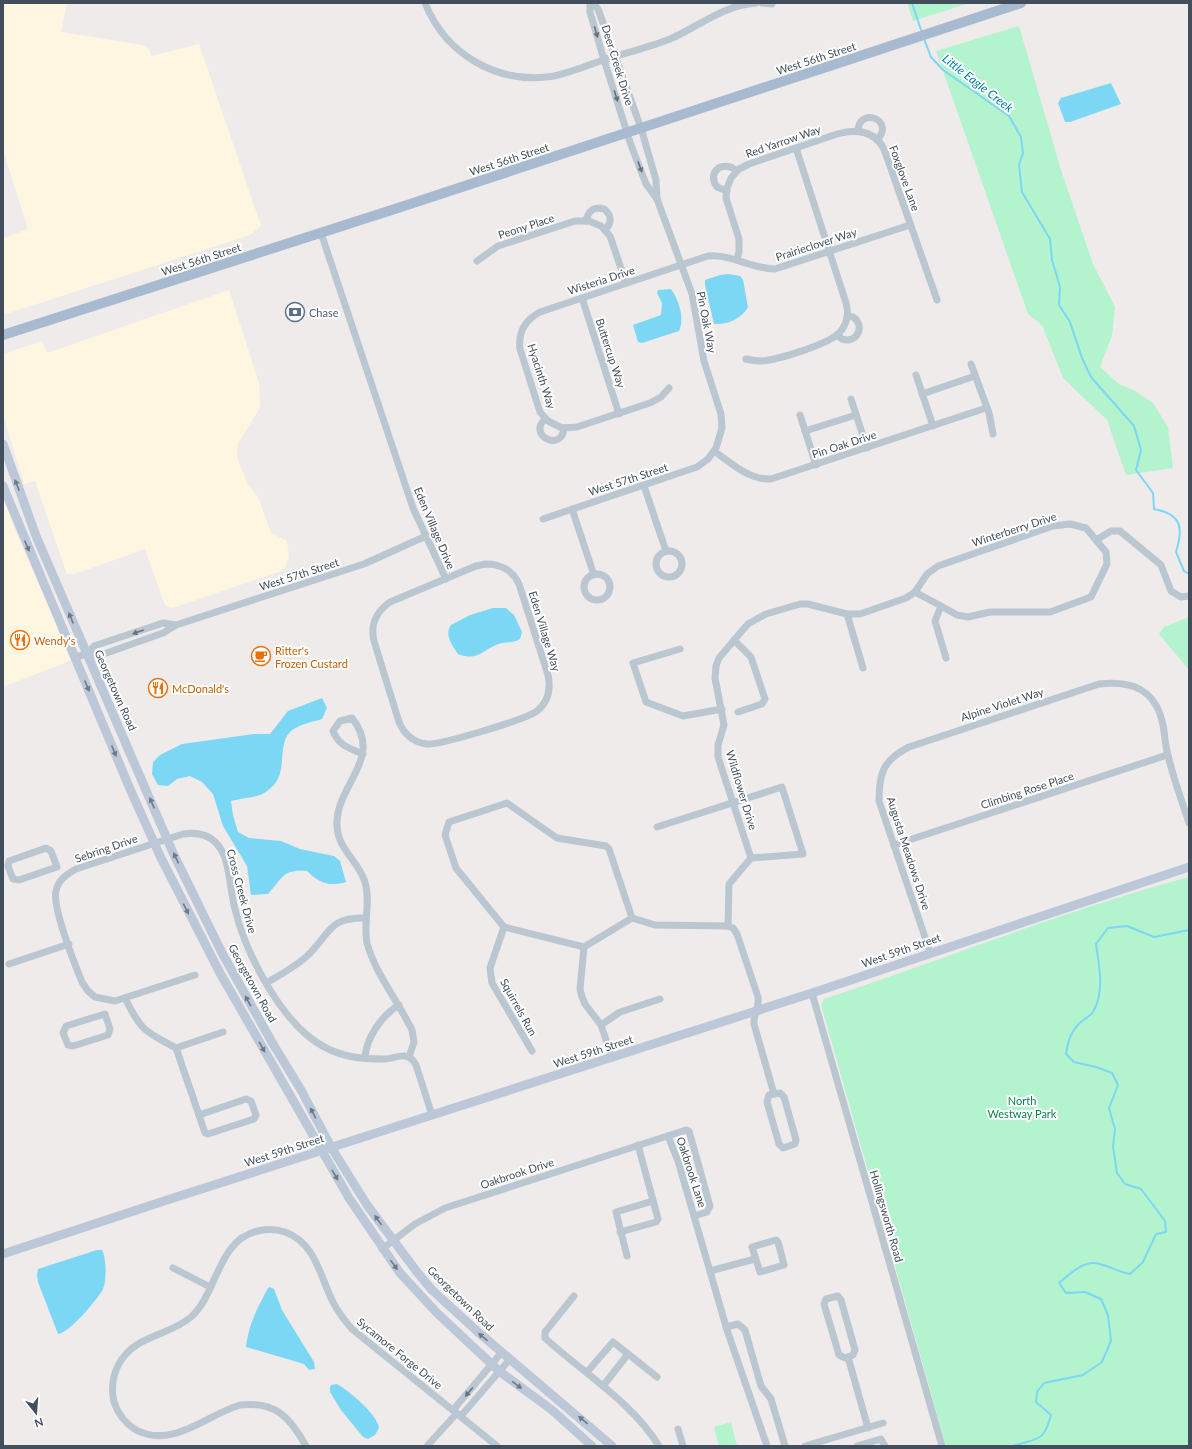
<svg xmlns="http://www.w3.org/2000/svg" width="1192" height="1449" font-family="Lato,sans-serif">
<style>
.commercial{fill:#fef6e1}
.green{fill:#b3f3ce}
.water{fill:#7cd7f5}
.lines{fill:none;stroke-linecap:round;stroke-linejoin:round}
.stream{stroke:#7cd7f5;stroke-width:2}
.street{stroke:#bac6d0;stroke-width:7}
.secondary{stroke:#bcc8d8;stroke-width:9}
.primary{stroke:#a8bacf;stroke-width:10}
.oneway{fill:#66727e}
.oneway2{fill:#6d7987}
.labels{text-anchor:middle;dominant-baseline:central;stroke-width:4;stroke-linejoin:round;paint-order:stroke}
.street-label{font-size:11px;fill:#424e5b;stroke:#fff}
.service-label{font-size:11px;fill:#4e5e75;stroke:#fff;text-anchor:start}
.food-label{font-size:11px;fill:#c56008;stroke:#fff;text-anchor:start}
.park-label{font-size:11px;fill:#0d834c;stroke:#fff}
.water-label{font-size:12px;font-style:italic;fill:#017fa8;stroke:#fff}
</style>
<rect width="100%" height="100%" fill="#efebeb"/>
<!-- commercial -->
<g class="commercial">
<polygon points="3,3 67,3 61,32 142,45 149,49 151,56 199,44 261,226 250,235 3,315 3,238 28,229 3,150"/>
<polygon points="229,290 259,383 260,408 238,443 237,457 247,483 258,497 271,533 287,541 289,557 284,570 173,608 166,606 163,600 145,549 75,574 67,574 35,481 24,484 3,415 3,354 42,341 47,353"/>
<polygon points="3,497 15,530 72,660 3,687"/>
</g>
<!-- green -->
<g class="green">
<polygon points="907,3 969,3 913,21"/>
<polygon points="1019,26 1061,170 1093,264 1115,307 1112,336 1100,367 1119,384 1135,391 1153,403 1168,427 1173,468 1126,475 1107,420 1063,378 1042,325 1028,314 936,51"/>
<polygon points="1189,617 1189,670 1159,634 1164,627"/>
<path d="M1189 877V1446H946L821 1005 824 999C946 959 1065 910 1189 877Z"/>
<polygon points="731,1422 737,1446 719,1446 714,1427"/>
</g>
<!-- water -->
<g class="water">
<polygon points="1111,83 1121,104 1070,122 1065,122 1058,103 1061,98"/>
<path d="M728 274 740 276 743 280 748 307C742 319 726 325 714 324L705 285V280L720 275Z"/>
<path d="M671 289C679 300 685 319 679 331L642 343 638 342 633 325 661 315 662 303 657 293 658 290Z"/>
<path d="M493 608H506L514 615 522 632 520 639C513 644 504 641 496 645 480 652 477 661 458 654 452 645 444 635 451 625L470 615Z"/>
<path d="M322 698 327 708 322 719C312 722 297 725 290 732 275 748 292 777 264 793 256 798 241 798 231 801L233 815 238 832 249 838 281 841 300 849 334 856 340 861 346 882C329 887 319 883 307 871 282 869 283 878 268 894L251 895 247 866 223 826 213 794 202 782 190 776 177 779 168 786 158 785 152 774 153 762 160 755 182 744 254 734H270L288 711Z"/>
<path d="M97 1250H102C106 1257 107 1280 103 1289 98 1299 69 1333 58 1334L38 1282 37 1275 38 1269Z"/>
<path d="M270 1287 274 1289 282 1310 314 1362 315 1369 309 1370 304 1364 246 1347C249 1323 257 1309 268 1288Z"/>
<path d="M337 1384C349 1391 377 1414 379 1428L375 1435 368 1439 363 1437 341 1410 330 1392V1387L331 1385Z"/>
</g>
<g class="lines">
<!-- stream -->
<g class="stream">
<polyline points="912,3 922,33"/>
<path d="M924 39 931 57 943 70 1009 116 1021 137 1023 153 1019 165 1022 192 1050 239 1052 260 1060 287 1059 305 1070 322 1082 358 1091 377 1134 426 1141 450 1136 470 1153 493 1154 509C1181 514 1184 527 1176 552L1184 571 1189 574"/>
<path d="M1013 1446C1037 1438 1044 1443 1051 1415L1036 1402 1037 1392 1044 1383 1083 1375 1102 1362 1111 1341 1108 1315 1101 1299 1085 1292 1066 1293 1059 1283C1070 1274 1084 1259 1100 1264 1111 1267 1119 1272 1130 1274L1143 1262 1156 1234 1166 1232 1165 1221 1141 1189 1125 1184 1117 1173 1113 1146 1115 1129 1109 1108 1118 1085 1112 1073 1096 1067 1074 1062 1066 1054C1068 1041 1071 1030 1082 1021 1085 1019 1091 1015 1093 1012 1105 992 1099 965 1096 944L1108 928 1127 926 1154 937 1189 930"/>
</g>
<!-- street -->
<g class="street">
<path d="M425 3C446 55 498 85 554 76 573 72 591 64 609 58 629 52 650 47 670 39 700 26 721 6 756 3"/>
<polyline points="593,3 598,9 641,128 656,180 657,199"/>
<polyline points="762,3 772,4"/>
<path d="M858 131C859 106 896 120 877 140"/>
<path d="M727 191 717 187C706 172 723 159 737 171"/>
<path d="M586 221C588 211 594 206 604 209 612 215 612 223 605 230"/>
<polyline points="321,233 413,508 446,579"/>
<path d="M737 260 739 251V239L726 198 727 188 731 178 739 169 749 164 837 134C855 129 874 130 884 149L937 300"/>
<polyline points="477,261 498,246 575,221 589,221 601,226 610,236 626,283"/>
<polyline points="582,298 619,414"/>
<path d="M837 335C851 350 869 328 853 317L847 316"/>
<path d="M746 359C751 360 756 361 761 361 777 360 830 344 840 332 847 324 849 313 846 303L796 148"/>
<polyline points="971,364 989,413 993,434"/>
<polyline points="916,375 933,426"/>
<path d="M669 388 661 397 650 403 577 427 562 428 548 421 540 412 520 349C518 332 525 320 540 312L708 256C731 254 752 269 775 269L910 225"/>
<polyline points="922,394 975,376"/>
<polyline points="851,399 867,448"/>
<polyline points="800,415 816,465"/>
<path d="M545 419C527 435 562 453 564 428"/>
<polyline points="805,431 856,415"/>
<path d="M714 451C731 463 749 480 771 479L986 408"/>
<polyline points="644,486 666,551"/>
<polyline points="572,509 594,575"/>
<polyline points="543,519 697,467 708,459 716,448 722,428 721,414 704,361 692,294 657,199 646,184 631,145 604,60 590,12 590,3"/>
<polyline points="1096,540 1111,531 1120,531 1161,565 1171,591 1181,597 1189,596"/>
<circle cx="669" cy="564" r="13"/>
<path d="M486 564C501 564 513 571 519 584L548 675C551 689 548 702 537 711 527 719 438 746 426 744 413 742 404 734 399 722L374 641C370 624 376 612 390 602L476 566Z"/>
<circle cx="597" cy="587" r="13"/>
<polyline points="915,592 941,606 935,621 946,658"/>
<polyline points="734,640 751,657 765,699 762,704 738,712"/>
<polyline points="680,649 633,663 646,702 683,716 722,709"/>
<polyline points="87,654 94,646 163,623 176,625"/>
<polyline points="75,657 87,654 98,656 163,633 176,625 364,564 426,536"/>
<polyline points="863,668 847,614 860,614 906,598 915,592 927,574 938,566 1053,526 1070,524 1086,528 1106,552 1107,564 1091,597 1050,612 990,612 968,617 957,615 941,606"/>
<path d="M363 754C349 748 339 746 333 731L340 721 352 718C384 758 337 784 337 823 336 848 358 860 365 882 371 901 363 923 367 943 374 971 399 1003 412 1030L414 1042 409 1057"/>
<polyline points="657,827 782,787 803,854 751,858"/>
<polyline points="894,845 1167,755"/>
<polygon points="46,848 51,851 57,867 19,880 13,879 8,866 9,861"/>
<polyline points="751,858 718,757 718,745 724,725 715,678 716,666 719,658 741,632 748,624 766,614 800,604 808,604 847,614"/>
<polyline points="728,926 729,884 751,858"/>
<polyline points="504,927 490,968 492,983 532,1051"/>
<polyline points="584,947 504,927 456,868 445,835 449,822 507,803 557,838 606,846 609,849 632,918"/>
<path d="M584 947 632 918 655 925 728 926 733 928 737 934 758 997C760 1007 753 1014 754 1024L774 1094"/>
<polyline points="584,947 580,989 582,997 585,1004 601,1025 612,1058"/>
<path d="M930 952 879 801C879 773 883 760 909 747L1099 684C1131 680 1156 689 1163 725 1165 735 1165 746 1168 755 1173 778 1182 801 1189 823"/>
<polyline points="9,964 69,944"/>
<path d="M195 975 115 1001 95 997 88 991 82 982C75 965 52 907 56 891 58 880 67 874 76 869L183 834C197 832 211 834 220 848 230 862 230 892 235 909 242 938 254 964 270 990 290 1022 315 1051 354 1057 364 1059 374 1059 384 1059 391 1059 399 1055 405 1056 411 1057 414 1061 416 1065L432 1115"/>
<path d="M266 983C280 975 295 967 307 956 331 933 328 917 366 918"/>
<polyline points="812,993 942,1446"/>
<path d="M125 998C141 1031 145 1031 176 1048L223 1032"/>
<polygon points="105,1014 110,1029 108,1035 73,1046 68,1045 63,1033 66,1026"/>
<polyline points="601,1025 620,1012 660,999"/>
<polyline points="176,1048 199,1115"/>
<path d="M365 1058C366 1038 382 1015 399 1005"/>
<polygon points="780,1093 784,1097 796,1140 795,1144 783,1148 779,1144 767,1102 769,1095"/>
<polygon points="246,1099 251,1101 256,1115 254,1119 208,1134 205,1133 199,1115"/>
<polyline points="668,1136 678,1161 727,1330 767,1446"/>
<polyline points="620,1232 656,1222 658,1219 638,1145"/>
<polygon points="776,1240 778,1242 784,1265 760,1272 752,1247"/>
<polyline points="382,1249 415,1224 445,1208 686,1130 689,1131 710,1206 707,1212 694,1216"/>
<polyline points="627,1256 616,1212 653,1201"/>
<polyline points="173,1268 210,1287"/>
<polyline points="710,1271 755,1259"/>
<path d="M574 1296 545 1332V1338C583 1373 631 1401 659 1446"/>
<polygon points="838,1296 841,1300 855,1350 853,1355 845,1358 839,1355 824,1304 826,1299"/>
<polyline points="726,1327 738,1324 745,1330 761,1386 771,1399 785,1446"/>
<polyline points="848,1357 868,1428"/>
<polyline points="587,1372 613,1342 657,1377"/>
<polyline points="603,1386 628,1354"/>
<polyline points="453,1410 502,1352"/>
<polyline points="461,1416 510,1359"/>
<polyline points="678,1429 683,1446"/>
<path d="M306 1446C290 1417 275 1401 240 1405 206 1415 173 1449 136 1430 126 1424 118 1414 114 1402 110 1385 114 1367 126 1354 143 1335 173 1333 191 1317 218 1293 217 1240 258 1231 267 1229 276 1229 285 1232 316 1243 320 1277 333 1302 338 1312 345 1321 352 1329L497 1446"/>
<polyline points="427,1446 457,1413"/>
<polyline points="805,1446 883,1423"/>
<polyline points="857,1446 881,1439 885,1446"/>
</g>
<!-- secondary -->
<g class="secondary">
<polyline points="3,444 36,536 174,855 222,953 273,1044 301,1090 331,1147 367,1205 417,1272 432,1290 478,1332 612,1446"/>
<polyline points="3,486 130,789 161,858 220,973 349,1198 400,1273 437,1313 499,1371 552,1410 592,1446"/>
<polyline points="3,1254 164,1201 812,993 1189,867"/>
</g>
<!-- primary -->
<polyline class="primary" points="3,335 401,207 1021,3"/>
</g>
<!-- one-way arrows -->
<defs><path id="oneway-solid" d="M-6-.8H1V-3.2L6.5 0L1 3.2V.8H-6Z"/></defs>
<g class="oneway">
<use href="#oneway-solid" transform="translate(596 32) rotate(74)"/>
<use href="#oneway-solid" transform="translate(616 96) rotate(72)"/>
<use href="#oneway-solid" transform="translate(640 167) rotate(70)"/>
<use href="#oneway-solid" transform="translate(138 632) rotate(160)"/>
<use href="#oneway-solid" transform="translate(469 1392) rotate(130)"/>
</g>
<g class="oneway2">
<use href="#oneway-solid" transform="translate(17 485) rotate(-111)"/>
<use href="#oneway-solid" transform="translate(27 546) rotate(67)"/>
<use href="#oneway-solid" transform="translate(71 618) rotate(-113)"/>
<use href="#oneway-solid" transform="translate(87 686) rotate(67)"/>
<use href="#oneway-solid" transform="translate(114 751) rotate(67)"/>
<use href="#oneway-solid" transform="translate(152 803) rotate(-113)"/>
<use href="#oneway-solid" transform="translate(176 858) rotate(-115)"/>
<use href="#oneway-solid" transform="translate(186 909) rotate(63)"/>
<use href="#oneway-solid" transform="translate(248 1001) rotate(-119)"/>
<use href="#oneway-solid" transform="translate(262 1047) rotate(60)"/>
<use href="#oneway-solid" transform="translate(313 1113) rotate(-118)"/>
<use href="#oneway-solid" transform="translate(335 1175) rotate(60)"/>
<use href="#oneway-solid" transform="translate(378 1220) rotate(-126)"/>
<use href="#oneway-solid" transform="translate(394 1265) rotate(54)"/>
<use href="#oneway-solid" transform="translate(483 1337) rotate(-140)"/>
<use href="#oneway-solid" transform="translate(517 1385) rotate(36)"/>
<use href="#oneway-solid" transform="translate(583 1420) rotate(-140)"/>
</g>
<!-- icons -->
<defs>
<symbol id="bank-ring" viewBox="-11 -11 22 22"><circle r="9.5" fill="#fff" stroke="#5c6f8a" stroke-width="1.5"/><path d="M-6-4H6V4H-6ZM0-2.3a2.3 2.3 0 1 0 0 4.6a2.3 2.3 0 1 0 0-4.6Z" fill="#5c6f8a"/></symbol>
<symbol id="restaurant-ring" viewBox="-11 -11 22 22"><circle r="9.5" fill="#fff" stroke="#e8710a" stroke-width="1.5"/><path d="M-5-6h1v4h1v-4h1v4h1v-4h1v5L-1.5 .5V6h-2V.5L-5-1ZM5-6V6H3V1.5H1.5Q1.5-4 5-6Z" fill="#e8710a"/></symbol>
<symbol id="cafe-ring" viewBox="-11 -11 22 22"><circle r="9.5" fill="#fff" stroke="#e8710a" stroke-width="1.5"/><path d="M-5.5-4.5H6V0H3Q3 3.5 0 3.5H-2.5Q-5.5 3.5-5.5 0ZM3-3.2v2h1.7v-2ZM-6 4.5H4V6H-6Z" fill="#e8710a"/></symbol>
</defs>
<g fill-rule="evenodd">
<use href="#bank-ring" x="284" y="301" width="22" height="22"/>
<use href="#restaurant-ring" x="9" y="629" width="22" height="22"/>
<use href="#cafe-ring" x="250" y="645" width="22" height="22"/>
<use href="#restaurant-ring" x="147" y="677" width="22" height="22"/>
</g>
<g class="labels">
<!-- street labels -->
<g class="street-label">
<text transform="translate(816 58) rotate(-18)">West 56th Street</text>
<text transform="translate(618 65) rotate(73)">Deer Creek Drive</text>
<text transform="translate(783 141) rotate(-19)">Red Yarrow Way</text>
<text transform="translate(509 159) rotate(-18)">West 56th Street</text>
<text transform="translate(905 178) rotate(70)">Foxglove Lane</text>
<text transform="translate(526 226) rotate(-18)">Peony Place</text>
<text transform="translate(816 244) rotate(-18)">Prairieclover Way</text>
<text transform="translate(201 259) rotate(-18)">West 56th Street</text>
<text transform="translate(601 280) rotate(-18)">Wisteria Drive</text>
<text transform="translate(707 322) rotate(79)">Pin Oak Way</text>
<text transform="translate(611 353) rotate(72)">Buttercup Way</text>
<text transform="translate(542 376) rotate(72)">Hyacinth Way</text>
<text transform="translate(844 444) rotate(-18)">Pin Oak Drive</text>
<text transform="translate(628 479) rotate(-18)">West 57th Street</text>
<text transform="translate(435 528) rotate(67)">Eden Village Drive</text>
<text transform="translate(1014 529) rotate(-18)">Winterberry Drive</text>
<text transform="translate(299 574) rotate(-18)">West 57th Street</text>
<text transform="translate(545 631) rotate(73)">Eden Village Way</text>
<text transform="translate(116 690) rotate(66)">Georgetown Road</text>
<text transform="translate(1002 704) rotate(-18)">Alpine Violet Way</text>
<text transform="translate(742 790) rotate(73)">Wildflower Drive</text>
<text transform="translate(1027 790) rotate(-18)">Climbing Rose Place</text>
<text transform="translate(106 848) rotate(-19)">Sebring Drive</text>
<text transform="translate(909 853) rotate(72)">Augusta Meadows Drive</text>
<text transform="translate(242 891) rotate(75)">Cross Creek Drive</text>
<text transform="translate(901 950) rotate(-19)">West 59th Street</text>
<text transform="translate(253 983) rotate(61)">Georgetown Road</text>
<text transform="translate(519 1007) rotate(61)">Squirrels Run</text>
<text transform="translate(593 1051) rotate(-18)">West 59th Street</text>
<text transform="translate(284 1150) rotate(-18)">West 59th Street</text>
<text transform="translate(692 1172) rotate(72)">Oakbrook Lane</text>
<text transform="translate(517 1173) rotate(-18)">Oakbrook Drive</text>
<text transform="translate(887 1216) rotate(74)">Hollingsworth Road</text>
<text transform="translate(461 1298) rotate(44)">Georgetown Road</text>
<text transform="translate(400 1353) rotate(39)">Sycamore Forge Drive</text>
</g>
<!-- service labels -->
<g class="service-label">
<text x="309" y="312">Chase</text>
</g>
<!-- food labels -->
<g class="food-label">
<text x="34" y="640">Wendy's</text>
<text x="275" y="650">Ritter's<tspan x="275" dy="13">Frozen Custard</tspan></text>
<text x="172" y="688">McDonald's</text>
</g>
<!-- park labels -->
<g class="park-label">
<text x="1022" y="1100">North<tspan x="1022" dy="13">Westway Park</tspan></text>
</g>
<!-- water labels -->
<g class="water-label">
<text transform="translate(978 83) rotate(38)">Little Eagle Creek</text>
</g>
</g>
<!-- border -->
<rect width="1192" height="1449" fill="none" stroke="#424e5b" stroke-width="8"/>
<!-- north arrow -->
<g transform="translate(36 1413) rotate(163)" stroke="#ffffff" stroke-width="3" paint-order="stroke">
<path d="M0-3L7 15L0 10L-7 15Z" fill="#424e5b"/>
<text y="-6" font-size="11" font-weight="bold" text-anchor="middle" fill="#424e5b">N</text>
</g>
</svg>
